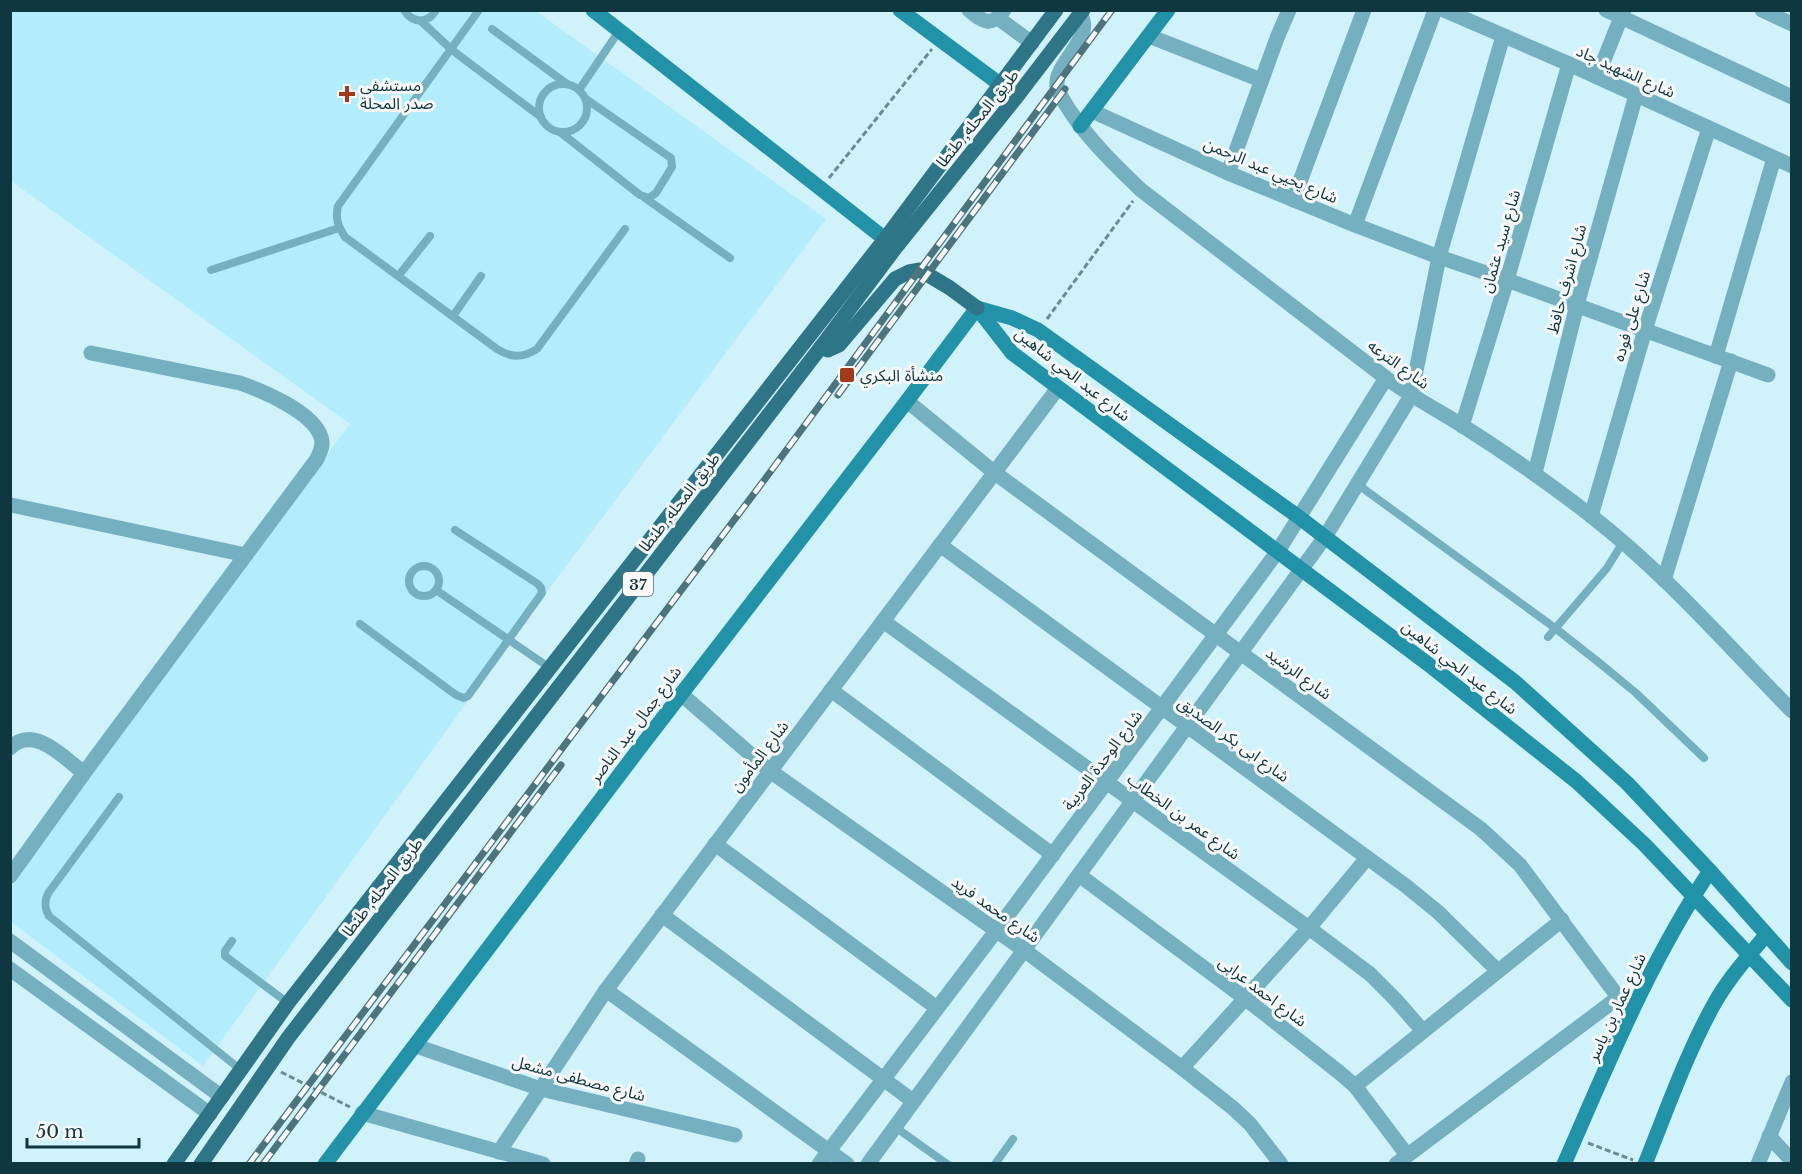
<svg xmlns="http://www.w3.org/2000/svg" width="1802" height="1174" font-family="'Libre Baskerville','Noto Sans Arabic',serif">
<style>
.built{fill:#b3edfc}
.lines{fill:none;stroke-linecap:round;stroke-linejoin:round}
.path{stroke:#668c95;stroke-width:3;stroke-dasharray:6 3;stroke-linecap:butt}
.lane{stroke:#74b0c0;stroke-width:8}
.street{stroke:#74b0c0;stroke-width:15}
.secondary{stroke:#2292a9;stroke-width:15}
.primary{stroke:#2e7687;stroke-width:15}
.rail-casing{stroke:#4d737c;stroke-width:7}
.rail{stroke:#f8f8f8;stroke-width:4.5;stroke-dasharray:14;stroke-linecap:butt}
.poi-dot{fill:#a1391d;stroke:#f8f8f8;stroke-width:2}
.labels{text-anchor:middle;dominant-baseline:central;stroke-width:6;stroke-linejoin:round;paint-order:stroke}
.shield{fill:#f8f8f8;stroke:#547177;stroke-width:1.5}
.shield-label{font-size:15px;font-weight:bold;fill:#0e3740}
.street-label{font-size:16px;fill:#0e3740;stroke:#f8f8f8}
.poi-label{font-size:16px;fill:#0e3740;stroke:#f8f8f8;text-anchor:start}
</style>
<rect width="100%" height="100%" fill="#d0f2fb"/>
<!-- built -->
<polygon class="built" points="11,11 536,11 826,219 560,574 203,1066 11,922 10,876 350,424 11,181"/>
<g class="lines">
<!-- path -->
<g class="path">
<polyline points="829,178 932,49"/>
<polyline points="1047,319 1133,201"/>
<polyline points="281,1072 350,1107"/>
<polyline points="1588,1143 1633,1160"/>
</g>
<!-- lane -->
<g class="lane">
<path d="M404 10C413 24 428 24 436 10"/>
<path d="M479 10 338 206C335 219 338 226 345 237L497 349C511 358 523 358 537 349L625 229"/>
<polyline points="421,21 452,50 541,117"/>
<polyline points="492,29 567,84"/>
<circle cx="563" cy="108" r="24"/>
<polyline points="579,90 619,31"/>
<polyline points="560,132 640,195 649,198 656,193 672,167 671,158 586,99"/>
<polyline points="645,198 730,258"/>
<polyline points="211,270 339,228"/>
<polyline points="399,275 430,236"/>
<polyline points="453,316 481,276"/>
<polyline points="1357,484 1555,628 1602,665 1636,693 1704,758"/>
<circle cx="424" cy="581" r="15"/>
<polyline points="436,590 550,668"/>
<polyline points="360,624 456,695 464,698 468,696 542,593 541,588 538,584 455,530"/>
<polyline points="1548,637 1607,568 1623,542"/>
<path d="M119 797 49 892C44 900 44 907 49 916L241 1070"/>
<polyline points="232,941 225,951 225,956 288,1003"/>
<polyline points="895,1127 947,1164"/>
<polyline points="995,1164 1013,1139"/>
</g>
<!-- street -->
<g class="street">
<path d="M969 10C984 22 990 28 1004 10"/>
<polyline points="1444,10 1569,64 1792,166"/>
<polyline points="1606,10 1792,97"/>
<polyline points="1762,10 1792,24"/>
<path d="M1080 15C1096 37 1054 63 1057 86 1059 95 1065 103 1070 111 1090 141 1115 165 1141 190L1386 378C1411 396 1437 410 1463 426 1507 454 1549 483 1590 515 1664 572 1726 644 1792 711"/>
<polyline points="998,18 1032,43"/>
<polyline points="1149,36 1261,80"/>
<polyline points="1597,77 1624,10"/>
<polyline points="1092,111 1228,173 1355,225 1439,257 1507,280 1768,375"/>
<polyline points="1228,173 1277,38 1289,10"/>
<polyline points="1293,200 1364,10"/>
<polyline points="1355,225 1435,10"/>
<polyline points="1716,356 1774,158"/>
<polyline points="907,401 995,473 1481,829 1520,865 1630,1013"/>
<polyline points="1462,426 1507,280 1569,64"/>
<polyline points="1535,473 1577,305 1636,95"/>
<polyline points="11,505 246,555"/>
<polyline points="1591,516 1645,330 1709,128"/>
<polyline points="940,545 1406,886 1438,912 1498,971"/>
<polyline points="1664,580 1731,361"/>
<polyline points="883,621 1309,928 1370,974 1395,999 1423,1031"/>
<polyline points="831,690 1053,855"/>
<polyline points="681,694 770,771 1024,950 1182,1068 1233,1108 1250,1124 1281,1164"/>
<path d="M10 748C34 724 64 758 84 773"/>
<polyline points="715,844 937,1008"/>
<polyline points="1079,875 1246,999 1340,1073 1355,1086 1407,1155"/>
<path d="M10 876 84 773 317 459C320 452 324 445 321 437 313 412 263 391 240 383L91 353"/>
<polyline points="662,915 913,1101"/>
<polyline points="10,941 222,1097"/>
<polyline points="10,969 210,1114"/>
<polyline points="606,990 847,1164"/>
<polyline points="416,1046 541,1089 735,1135"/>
<polyline points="1182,1068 1309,928 1367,858"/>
<polyline points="1355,1086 1562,920"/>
<polyline points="362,1113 543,1164"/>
<polyline points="1769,1136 1792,1161"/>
<polyline points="499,1152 606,990 1058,388"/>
<polyline points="636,1164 638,1159"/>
<polyline points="819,1164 996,931 1278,551 1386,378"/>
<polyline points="868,1164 1325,537 1411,396 1439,257 1503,36"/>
<polyline points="1396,1164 1619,997"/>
<polyline points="1758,1164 1792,1082"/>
</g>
<!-- secondary -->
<g class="secondary">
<polyline points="593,10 885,239"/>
<polyline points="900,10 1001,85"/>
<polyline points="1080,126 1168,10"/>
<polyline points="977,308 1012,353 1432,667 1576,781 1645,845 1792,1000"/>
<polyline points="977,308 1012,318 1038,330 1300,518 1515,682 1627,783 1710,871 1792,963"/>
<polyline points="325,1164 639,749 907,401 977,308"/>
<path d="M1564 1164C1608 1064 1649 962 1710 871"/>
<path d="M1645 1164C1666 1112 1686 1055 1713 1006 1727 980 1747 958 1766 935"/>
</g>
<!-- primary -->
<g class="primary">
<polyline points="821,347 828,350 839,345 895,279 909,272 920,270 950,288 977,308"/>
<polyline points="174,1164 288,1003 885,239 1056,10"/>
<polyline points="201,1164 288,1038 821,347 896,247 1018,95 1083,10"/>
</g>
<defs>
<g id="rail">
<polyline points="838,395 1065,89"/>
<polyline points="249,1164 765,479 1112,10"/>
<polyline points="263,1164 561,765"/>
</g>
</defs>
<!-- rail casing -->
<use href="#rail" class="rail-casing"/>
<!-- rail -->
<use href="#rail" class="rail"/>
</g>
<!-- markers -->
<g class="poi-dot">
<path d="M344 85h6v6h6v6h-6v6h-6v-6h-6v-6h6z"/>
<rect x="839" y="367" width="16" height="16" rx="3"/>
</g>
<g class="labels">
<!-- shield labels -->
<rect class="shield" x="623" y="572" width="30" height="24" rx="4.5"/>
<g class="shield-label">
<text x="638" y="584">37</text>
</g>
<!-- street labels -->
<g class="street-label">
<text transform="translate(1626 71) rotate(24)">شارع الشهيد جاد</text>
<text transform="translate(977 118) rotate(-51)">طريق المحله, طنطا</text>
<text transform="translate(1271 170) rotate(23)">شارع يحيي عبد الرحمن</text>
<text transform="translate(1500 241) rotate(-74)">شارع سيد عثمان</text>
<text transform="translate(1566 279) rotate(-75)">شارع اشرف حافظ</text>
<text transform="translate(1631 316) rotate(-73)">شارع على فوده</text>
<text transform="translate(1399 364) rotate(36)">شارع الترعه</text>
<text transform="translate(1073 374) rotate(38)">شارع عبد الحي شاهين</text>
<text transform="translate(679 502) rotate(-52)">طريق المحله, طنطا</text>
<text transform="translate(1460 667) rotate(38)">شارع عبد الحي شاهين</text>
<text transform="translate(1299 673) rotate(36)">شارع الرشيد</text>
<text transform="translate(635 724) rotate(-53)">شارع جمال عبد الناصر</text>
<text transform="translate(1234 739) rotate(36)">شارع ابى بكر الصديق</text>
<text transform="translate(759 756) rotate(-53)">شارع المأمون</text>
<text transform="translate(1102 760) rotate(-53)">شارع الوحدة العربية</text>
<text transform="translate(1184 816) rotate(36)">شارع عمر بن الخطاب</text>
<text transform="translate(382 887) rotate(-52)">طريق المحله, طنطا</text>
<text transform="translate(996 909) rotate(35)">شارع محمد فريد</text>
<text transform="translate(1263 991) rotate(37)">شارع احمد عرابى</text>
<text transform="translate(1616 1007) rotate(-65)">شارع عمار بن ياسر</text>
<text transform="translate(579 1078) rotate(15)">شارع مصطفى مشعل</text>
</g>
<!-- poi labels -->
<g class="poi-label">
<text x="360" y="85">مستشفى<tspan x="360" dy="18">صدر المحلة</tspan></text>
<text x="860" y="375">منشأة البكري</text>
</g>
</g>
<!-- border -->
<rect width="1802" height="1174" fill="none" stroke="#0e3740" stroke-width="24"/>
<!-- scale -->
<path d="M27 1138v9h112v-9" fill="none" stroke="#0e3740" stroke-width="3"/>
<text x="36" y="1138" font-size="18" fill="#0e3740" stroke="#f8f8f8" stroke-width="4.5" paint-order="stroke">50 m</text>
</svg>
